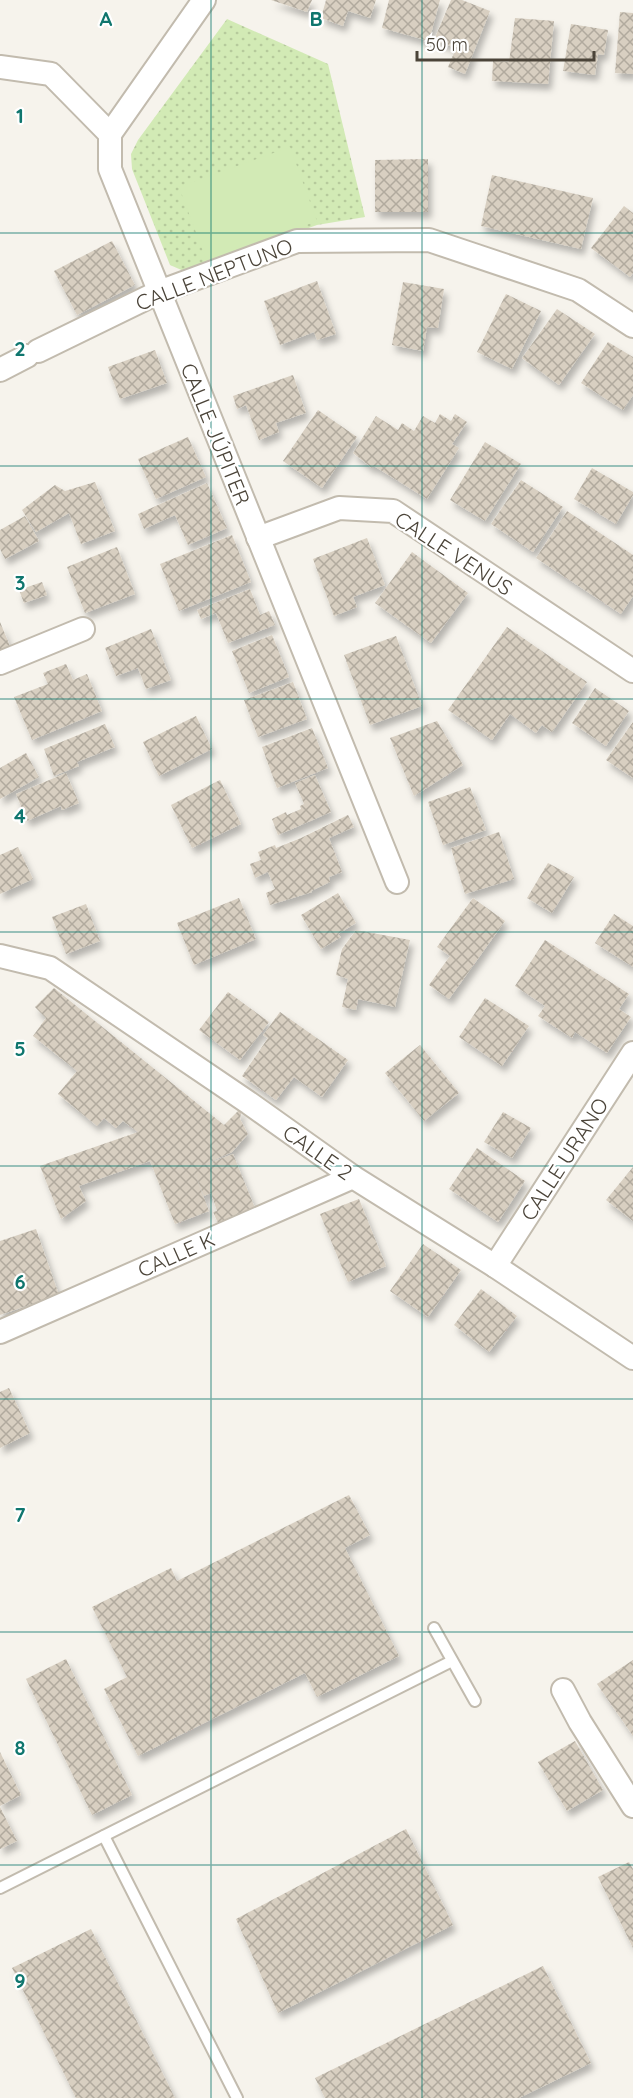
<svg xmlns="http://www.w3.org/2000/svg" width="633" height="2098" font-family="Quicksand,sans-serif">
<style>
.grass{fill:url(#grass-dots)}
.garden{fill:#d2eab5}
.building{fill:url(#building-cross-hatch);filter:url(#shadow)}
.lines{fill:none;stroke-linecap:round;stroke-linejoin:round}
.service-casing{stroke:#c2bbae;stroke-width:14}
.minor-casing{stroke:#c2bbae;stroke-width:26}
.service{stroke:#fff;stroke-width:10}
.minor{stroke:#fff;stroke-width:22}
.grid{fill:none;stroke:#0f766e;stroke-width:1.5;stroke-opacity:0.55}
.labels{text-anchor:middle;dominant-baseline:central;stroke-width:4.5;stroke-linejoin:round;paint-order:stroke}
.street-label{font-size:21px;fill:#4b4439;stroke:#fff}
.grid-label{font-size:20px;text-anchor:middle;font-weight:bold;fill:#0f766e;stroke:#fff;stroke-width:4.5;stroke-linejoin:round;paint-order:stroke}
</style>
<defs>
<pattern id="grass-dots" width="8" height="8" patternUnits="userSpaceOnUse" patternTransform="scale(1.5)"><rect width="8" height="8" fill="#d2eab5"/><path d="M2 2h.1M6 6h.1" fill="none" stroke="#b6ca9c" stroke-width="1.8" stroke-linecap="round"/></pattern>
<pattern id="building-cross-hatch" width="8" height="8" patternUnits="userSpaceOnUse" patternTransform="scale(1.5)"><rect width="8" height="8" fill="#d8cfc1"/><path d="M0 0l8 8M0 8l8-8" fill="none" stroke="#b1aa9e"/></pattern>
<filter id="shadow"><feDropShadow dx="3.5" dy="6" stdDeviation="3" flood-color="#0004"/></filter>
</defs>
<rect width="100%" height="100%" fill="#f6f3ec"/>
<!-- grass -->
<polygon class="grass" points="227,19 328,64 365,217 317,225 186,272 170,265 132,169 131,154 138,140"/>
<!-- garden -->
<polygon class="garden" points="290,147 317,221 207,262 179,187"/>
<!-- building -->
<g class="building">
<polygon points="271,0 312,0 307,12"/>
<polygon points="326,0 376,0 370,18 348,11 343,26 321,18"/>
<polygon points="389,0 440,0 429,41 382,28"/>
<polygon points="451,0 462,0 490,11 465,74 448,67 456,48 434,40"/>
<polygon points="620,12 633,13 633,74 615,73"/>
<polygon points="515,18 554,21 548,84 492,81 493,61 509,62"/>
<polygon points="571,24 608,30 604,55 598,54 595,75 563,71"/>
<polygon points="428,159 428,212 375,212 375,160"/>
<polygon points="492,175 593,198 581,249 481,226"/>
<polygon points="624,206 633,213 633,273 630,277 591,248"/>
<polygon points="112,241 135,285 77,315 54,271"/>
<polygon points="317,281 336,334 317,340 314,332 280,345 264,301"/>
<polygon points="403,282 444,289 438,328 427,327 423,351 392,345"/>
<polygon points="506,294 541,311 512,369 477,352"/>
<polygon points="557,309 595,334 559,385 522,358"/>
<polygon points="608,342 633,357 633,395 623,410 581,383"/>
<polygon points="155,350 167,383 120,399 108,367"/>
<polygon points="293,375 306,413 276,423 279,432 259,440 246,405 237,409 233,396"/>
<polygon points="318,410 357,437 322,488 283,461"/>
<polygon points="440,414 451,421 455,414 467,422 452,444 459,448 427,499 374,466 372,468 353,453 376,416 398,430 402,423 414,431 423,416 435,423"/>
<polygon points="188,437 206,477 156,499 138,459"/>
<polygon points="485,442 521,464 485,521 450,500"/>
<polygon points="592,468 633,492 633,495 616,524 574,499"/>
<polygon points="521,480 563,507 533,552 491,524"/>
<polygon points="95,482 115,531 81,544 69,513 36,532 22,510 55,485 65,491"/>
<polygon points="207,483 227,528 188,545 175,515 144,529 138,514"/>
<polygon points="567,511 633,555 633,596 621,614 536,558"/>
<polygon points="25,516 39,541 5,559 0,549 0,530"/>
<polygon points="232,535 251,582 179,611 160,564"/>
<polygon points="367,538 385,585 353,597 357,607 334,616 313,559"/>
<polygon points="117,547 135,594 85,613 67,567"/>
<polygon points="412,552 468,593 431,643 375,603"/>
<polygon points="42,582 47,595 24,603 19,590"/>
<polygon points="250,589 260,615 269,611 275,625 228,643 216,613 201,619 197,610"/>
<polygon points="0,622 12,651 0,656"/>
<polygon points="507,627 587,682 552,732 542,725 536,733 510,714 492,740 448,710"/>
<polygon points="151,629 171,680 146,689 138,668 116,676 105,648"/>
<polygon points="272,635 289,677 249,693 232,651"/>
<polygon points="396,636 422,706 370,725 344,655"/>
<polygon points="66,664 73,680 87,674 102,711 32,740 14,697 48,684 43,673"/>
<polygon points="293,682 307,719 258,737 244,700"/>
<polygon points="595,688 629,711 606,746 572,723"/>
<polygon points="196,716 212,749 159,776 143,742"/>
<polygon points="437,721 463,765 414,796 390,738"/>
<polygon points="633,722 633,778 606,760"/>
<polygon points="105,724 115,747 77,762 79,766 54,776 44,749"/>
<polygon points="312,728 328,768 277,788 262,747"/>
<polygon points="26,753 39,777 0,799 0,768"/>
<polygon points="66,773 79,803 62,810 61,806 27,821 16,794"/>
<polygon points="315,775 331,812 278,835 272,819 286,812 287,815 301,809 300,806 304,804 295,783"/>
<polygon points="220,780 241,824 192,848 171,805"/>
<polygon points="470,787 486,830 443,845 428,802"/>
<polygon points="348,815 354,827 329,838 342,872 329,877 330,882 311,891 312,892 270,905 266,893 275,889 268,872 255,878 250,864 261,860 258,852 275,845 276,848 301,838"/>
<polygon points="499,832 514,879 465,894 451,848"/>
<polygon points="18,847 33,879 0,894 0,855"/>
<polygon points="548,863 574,877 552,913 527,898"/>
<polygon points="338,893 356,923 338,934 341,937 321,949 301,915"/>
<polygon points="239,898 256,939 194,965 177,923"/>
<polygon points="473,898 505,921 449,999 429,985 450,956 437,947"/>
<polygon points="86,904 100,941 66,954 52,917"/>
<polygon points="614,914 633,926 633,967 595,943"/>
<polygon points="356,930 410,940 395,1007 358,999 356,1010 342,1007 348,979 336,975 342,949"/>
<polygon points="545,940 629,994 619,1009 631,1017 607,1053 575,1032 572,1038 538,1016 545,1006 515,986"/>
<polygon points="54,988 224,1125 242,1107 240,1119 248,1134 232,1152 201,1166 233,1154 255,1208 218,1223 213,1212 217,1211 211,1193 204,1196 193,1169 209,1211 175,1224 150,1161 79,1186 86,1201 61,1219 40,1166 138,1132 123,1121 116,1128 104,1118 97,1126 58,1094 77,1071 33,1036 46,1018 35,1007"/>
<polygon points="228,992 269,1022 240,1060 199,1030"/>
<polygon points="485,998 529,1026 502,1066 459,1037"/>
<polygon points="280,1012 348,1060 322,1097 294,1077 276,1100 242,1076 268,1038 263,1035"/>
<polygon points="420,1045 459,1093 424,1121 385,1073"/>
<polygon points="503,1112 531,1128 512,1158 484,1142"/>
<polygon points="477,1148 525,1181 498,1222 449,1189"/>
<polygon points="633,1167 633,1221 606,1200"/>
<polygon points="359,1199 386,1266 348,1282 320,1214"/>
<polygon points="36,1229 59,1295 0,1315 0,1241"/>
<polygon points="423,1244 461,1270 428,1317 390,1291"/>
<polygon points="481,1289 517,1316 489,1352 454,1325"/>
<polygon points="9,1388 30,1433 0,1448 0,1392"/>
<polygon points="349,1495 370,1535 345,1548 399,1656 317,1697 305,1673 138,1756 104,1689 127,1677 92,1607 171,1568 177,1581"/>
<polygon points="66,1659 132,1795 92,1815 26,1679"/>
<polygon points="633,1660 633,1736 597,1684"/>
<polygon points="575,1741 603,1790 567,1811 538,1762"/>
<polygon points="0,1752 21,1795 0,1806"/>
<polygon points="0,1807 17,1841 0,1849"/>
<polygon points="406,1829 453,1925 278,2013 236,1919"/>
<polygon points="629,1862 633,1869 633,1948 598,1877"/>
<polygon points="91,1929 175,2098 76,2098 12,1968"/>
<polygon points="543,1966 591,2063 519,2098 325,2098 315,2078"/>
</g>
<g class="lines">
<defs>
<g id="service">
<polyline points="434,1628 475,1701"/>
<polyline points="104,1836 237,2098"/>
<polyline points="0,1888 452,1661"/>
</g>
<g id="minor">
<polyline points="204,0 110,134 110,169 397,882"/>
<polyline points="0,67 51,74 110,134"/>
<polyline points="38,351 159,292 297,241 429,240 578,290 633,326"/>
<polyline points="0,370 27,356"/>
<polyline points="258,538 339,508 393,511 633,671"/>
<polyline points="0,663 83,629"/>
<polyline points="0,956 50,968 249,1103 353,1177 495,1266 633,1358"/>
<polyline points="495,1266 633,1053"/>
<polyline points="0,1332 353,1177"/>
<polyline points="563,1690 580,1722 633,1806"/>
</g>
</defs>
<!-- service casing -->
<use href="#service" class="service-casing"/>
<!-- minor casing -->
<use href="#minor" class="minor-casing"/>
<!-- service -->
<use href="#service" class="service"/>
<!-- minor -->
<use href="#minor" class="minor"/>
</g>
<!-- grid -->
<path class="grid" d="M211 0V2098M422 0V2098M0 233H633M0 466H633M0 699H633M0 932H633M0 1166H633M0 1399H633M0 1632H633M0 1865H633"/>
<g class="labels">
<!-- street labels -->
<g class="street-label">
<text transform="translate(214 274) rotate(-21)">CALLE NEPTUNO</text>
<text transform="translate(216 434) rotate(68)">CALLE JÚPITER</text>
<text transform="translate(454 553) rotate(33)">CALLE VENUS</text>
<text transform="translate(318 1152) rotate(35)">CALLE 2</text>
<text transform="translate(564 1159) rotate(-57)">CALLE URANO</text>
<text transform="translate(176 1254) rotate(-24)">CALLE K</text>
</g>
</g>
<g class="grid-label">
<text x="106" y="26">A</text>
<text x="316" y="26">B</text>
<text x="20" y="123">1</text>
<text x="20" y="356">2</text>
<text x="20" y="590">3</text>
<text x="20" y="823">4</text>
<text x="20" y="1056">5</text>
<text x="20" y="1289">6</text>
<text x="20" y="1522">7</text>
<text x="20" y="1755">8</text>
<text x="20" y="1988">9</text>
</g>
<!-- scale -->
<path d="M417 51v9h177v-9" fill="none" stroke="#4b4439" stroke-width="3"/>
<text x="426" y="51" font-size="18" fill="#4b4439" stroke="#ffffff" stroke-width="4.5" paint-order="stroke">50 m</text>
</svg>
